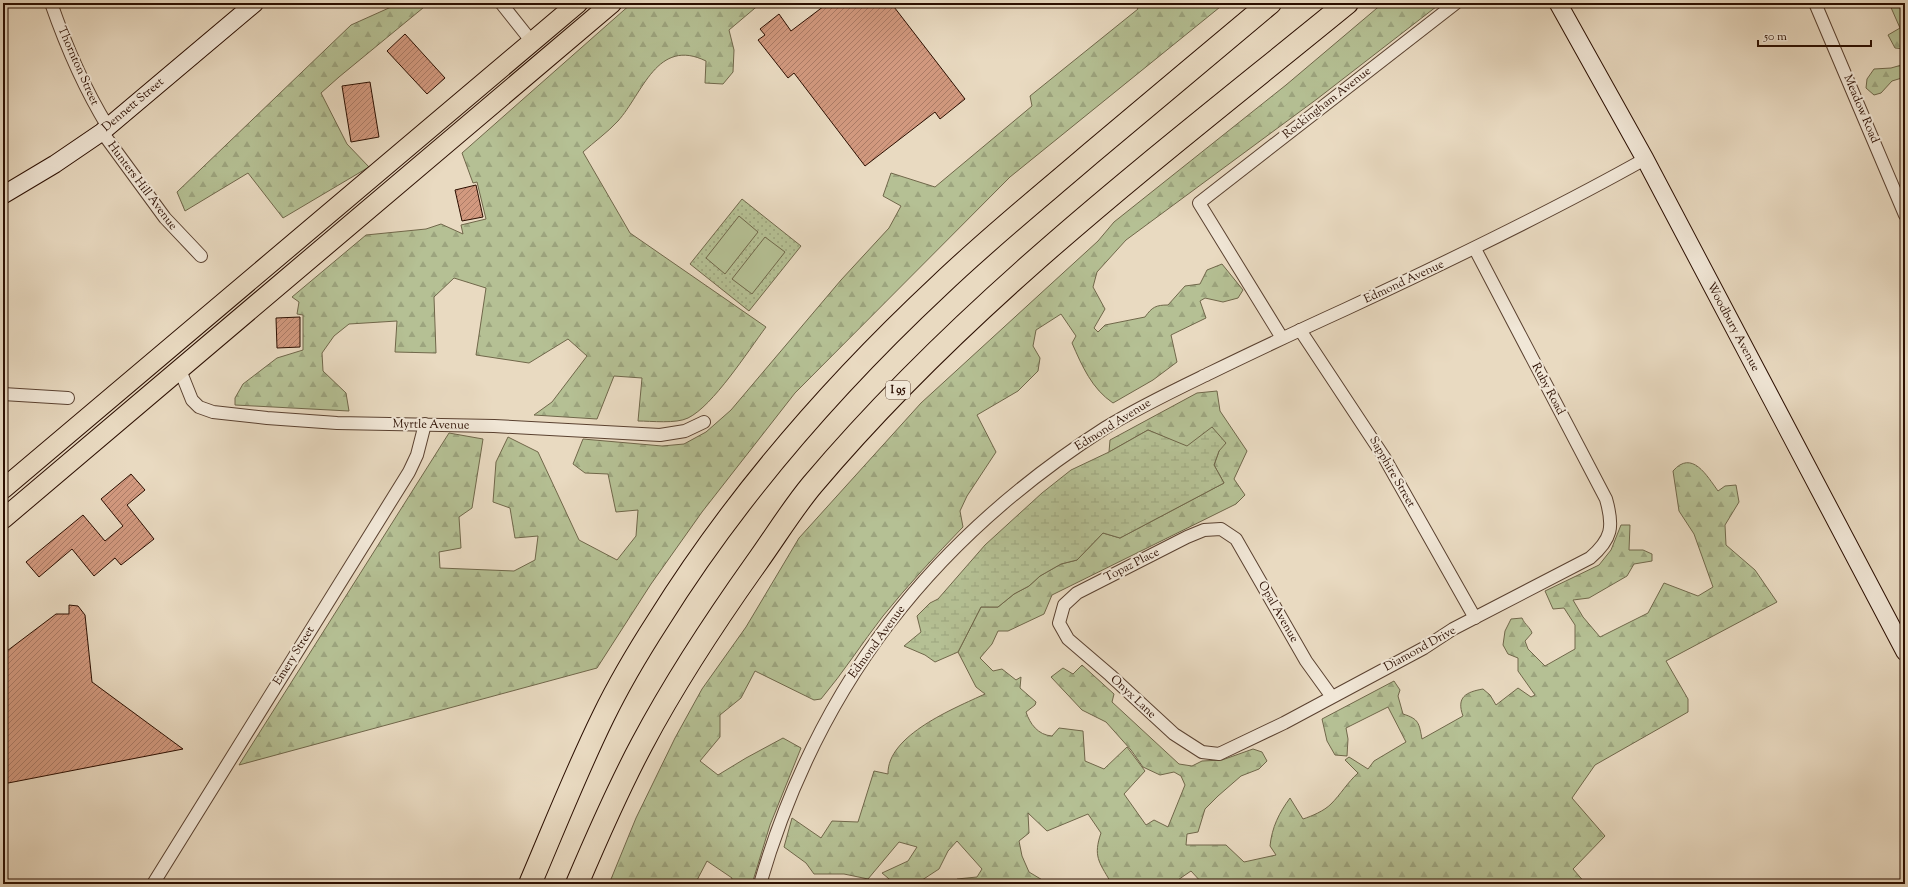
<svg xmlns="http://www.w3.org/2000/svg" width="1908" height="887" font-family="'Sorts Mill Goudy',serif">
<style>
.forest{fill:url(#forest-firs);stroke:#70674a}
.wetland{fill:url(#wetland-marsh);stroke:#70674a}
.park{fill:url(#park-dots);stroke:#70674a}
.pitch{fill:#b5c094;stroke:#70674a}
.building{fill:url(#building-hatch);stroke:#2b0e00}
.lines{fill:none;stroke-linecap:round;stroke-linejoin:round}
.street-casing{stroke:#5a4130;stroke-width:14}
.secondary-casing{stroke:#2b0e00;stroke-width:19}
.primary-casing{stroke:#2b0e00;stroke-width:21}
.highway-casing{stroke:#2b0e00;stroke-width:24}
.street{stroke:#f1e7d7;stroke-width:12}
.secondary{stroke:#f1e7d7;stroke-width:17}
.primary{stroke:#e9dac1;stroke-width:19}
.highway{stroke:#e9dac1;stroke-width:22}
.labels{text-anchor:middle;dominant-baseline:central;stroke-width:4;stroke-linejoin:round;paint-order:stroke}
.shield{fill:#f1e7d7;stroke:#664f40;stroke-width:1}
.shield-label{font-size:11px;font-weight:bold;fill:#2b0e00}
.street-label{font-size:12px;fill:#2b0e00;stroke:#f1e7d7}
</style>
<defs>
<pattern id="forest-firs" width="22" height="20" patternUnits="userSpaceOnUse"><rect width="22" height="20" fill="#b5c094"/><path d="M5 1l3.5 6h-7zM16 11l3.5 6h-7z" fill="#9ca47e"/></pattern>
<pattern id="wetland-marsh" width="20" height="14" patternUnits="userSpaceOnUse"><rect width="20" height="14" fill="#b5c094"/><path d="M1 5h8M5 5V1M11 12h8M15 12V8" fill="none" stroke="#9ca47e"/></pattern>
<pattern id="park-dots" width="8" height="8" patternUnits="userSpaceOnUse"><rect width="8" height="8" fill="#b5c094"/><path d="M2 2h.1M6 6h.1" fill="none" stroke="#9ca47e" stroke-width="1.8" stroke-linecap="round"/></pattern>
<pattern id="building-hatch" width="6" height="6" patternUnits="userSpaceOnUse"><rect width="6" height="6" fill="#d2997f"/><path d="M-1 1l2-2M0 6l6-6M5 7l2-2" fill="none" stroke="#ab7b66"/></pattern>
</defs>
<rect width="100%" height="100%" fill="#e9dac1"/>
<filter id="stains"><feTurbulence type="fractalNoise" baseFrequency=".005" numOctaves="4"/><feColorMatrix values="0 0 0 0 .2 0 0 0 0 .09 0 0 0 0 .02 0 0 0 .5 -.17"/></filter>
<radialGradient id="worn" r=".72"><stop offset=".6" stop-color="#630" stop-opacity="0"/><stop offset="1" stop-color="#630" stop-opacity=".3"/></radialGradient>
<!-- forest -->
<g class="forest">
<polygon points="400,3 429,3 339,77 321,93 347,144 369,167 283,218 248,173 185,211 177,192 351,25"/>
<path d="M632 3H761L729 30 734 50 733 72 723 84 705 83 706 61C657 37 643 93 618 121 608 132 594 142 583 152L630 233 766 327C748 351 713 406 688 418 676 424 651 421 638 421L642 378 614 376 597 419 534 415 552 402 587 356 568 339 529 363 476 355 486 288 454 278 434 297 436 353 395 352 397 321 349 324 334 336 322 353 323 371 346 393 349 411 235 405V398L243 384 277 358 303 350V315L297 314 299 302 292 297 366 235 426 229 441 224 463 234 461 225 486 219 477 182 473 183 462 153Z"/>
<polygon points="1134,3 1225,3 1010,177 795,393 702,512 651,584 597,668 239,765 449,433 483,439 472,508 459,517 461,548 439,552 440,568 514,571 535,560 538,536 515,538 510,508 493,502 496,462 508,437 538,452 579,540 617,560 636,536 638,510 616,512 608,474 585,473 573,464 583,439 662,446 684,444 706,432 731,410 841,280 889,228 901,206 883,196 891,173 935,187 1032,106 1030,96 1138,9"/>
<path d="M1383 3H1441L1317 99 1126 240 1097 272 1093 287 1105 309 1094 328 1098 332 1105 325 1145 317C1152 307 1156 305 1168 305L1185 286 1200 284 1207 270 1222 264 1243 290 1238 298 1223 302 1205 298 1200 301 1206 318 1171 335 1177 362 1153 380 1113 403C1092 389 1082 366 1072 343L1076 336 1061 314 1036 330 1033 346 1040 358 1038 371 1018 391 977 415 996 452 967 496 960 511 963 527C935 556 908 585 883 616 862 643 843 673 821 699L814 700 755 671 741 698 720 715V737L700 761 718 775 746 758 783 738 801 748 770 825 752 884H731L732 878 707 861 695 884H609L636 818 675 738 702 689 746 627 799 538 921 403 1098 241 1114 222 1286 85Z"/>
<polygon points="1889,3 1905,3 1905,49 1895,48 1888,35 1900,28"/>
<polygon points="1905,64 1905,77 1892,81 1881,93 1874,95 1866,88 1867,79 1874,69 1891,68"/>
<path d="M1217 391 1220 411 1247 451 1234 479 1245 495 1236 504 1052 595 1044 614 1008 631H998L992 644 980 658 993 671 1002 669 1016 680 1021 677 1020 688 1036 702 1035 705 1026 712C1030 724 1038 735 1052 736L1059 728 1083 731 1085 761 1104 769 1127 747 1145 771 1124 794 1146 825 1154 820 1168 827 1185 785 1181 776 1174 772 1160 775 1143 767 1131 750 1106 722 1082 710 1051 677 1063 668 1073 674 1082 665 1114 694 1112 702 1179 764 1192 766 1202 761 1222 760 1253 749 1262 752 1267 761 1259 769 1241 776 1218 796 1205 809 1198 832 1187 834 1186 845H1226L1244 862 1276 855 1270 846C1272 827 1279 813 1290 798L1303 819C1312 816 1324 811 1331 804 1341 794 1347 783 1358 773L1345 760 1349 757 1368 769 1374 761 1406 742 1388 707 1346 728 1348 739 1347 756 1335 755 1327 741 1322 719 1394 681 1400 690 1398 696 1403 714C1419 719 1419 723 1422 739L1463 716C1456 697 1466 692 1483 689L1490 695 1496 705 1518 688 1531 697 1535 695 1518 671V658L1508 654 1503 645 1505 631 1511 619 1522 618C1525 625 1530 627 1532 633L1525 641 1528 649 1545 666 1575 649V625L1564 608 1553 609 1545 591 1599 565 1611 550 1621 525H1630L1629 550H1643L1652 554V561L1634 564 1627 576 1589 598 1573 600 1583 617 1600 637 1648 613 1664 583 1698 596 1713 587 1694 534 1679 511 1673 471C1692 449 1707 476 1718 491L1725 486 1736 485 1739 502 1725 525 1726 545 1755 570 1777 602 1666 661 1688 699V712L1595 765 1572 798 1605 836 1573 869 1586 884H1203L1191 871 1172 884H1130L1126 882 1110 881C1099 862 1093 856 1101 833L1088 814 1047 831 1028 813 1029 833 1019 841 1022 856 1029 872 1049 884H954L957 879 977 877 982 869 957 841 948 851 939 869 916 884H895L882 873 908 861 917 847 899 842 868 879 844 874H814L806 863 784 847 792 818 821 838 832 821 858 822 874 771 888 774C887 735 955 708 985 694L976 687 958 652 981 607H998L1014 594 1029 586 1040 576 1061 564 1077 560 1103 533 1120 538 1224 483 1214 465 1219 451 1187 447 1148 430 1109 452 1110 440 1197 393Z"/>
</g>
<!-- wetland -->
<polygon class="wetland" points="1212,427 1226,443 1219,451 1214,465 1224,483 1120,538 1103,533 1077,560 1061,564 1040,576 1029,586 1014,594 998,607 981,607 958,652 935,662 925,655 904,646 921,632 917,616 930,603 938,599 985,545 1042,493 1071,470 1109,452 1148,430 1187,446"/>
<!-- park -->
<polygon class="park" points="742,199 801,246 749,311 690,264"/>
<!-- pitch -->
<g class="pitch">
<polygon points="739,216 758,232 725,274 706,258"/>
<polygon points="765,237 785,252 752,294 732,279"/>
</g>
<!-- building -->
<g class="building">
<polygon points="828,3 891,3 965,99 940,119 935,112 865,166 794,73 788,78 758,40 765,35 760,29 779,14 791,31"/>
<polygon points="405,34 445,78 427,94 387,51"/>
<polygon points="370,82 379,137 351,142 342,86"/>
<polygon points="476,185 483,217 462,221 455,190"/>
<polygon points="300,317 300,347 277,348 276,318"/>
<polygon points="131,474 145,490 127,505 154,539 121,565 115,558 94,576 72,549 39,577 26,562 83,515 105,541 123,526 101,499"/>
<polygon points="69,605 78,606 85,615 92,682 183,749 3,784 3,654 56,614 69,614"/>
</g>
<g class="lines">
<defs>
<g id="street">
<path d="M51 3C66 46 84 88 108 127"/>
<polyline points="501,3 532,42"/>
<polyline points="1815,3 1905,215"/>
<polyline points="102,132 165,218 201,256"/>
<polyline points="1300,330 1384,457 1475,618"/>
<polyline points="1282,338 1199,203 1456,3"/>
<polyline points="180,370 192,400 199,407 213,412 267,418 337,423 494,426 660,435 685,431 704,422"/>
<polyline points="3,394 68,398"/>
<path d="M1332 697 1306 661 1236 539 1221 529 1204 530 1187 537 1077 593 1064 605 1059 623 1068 639 1110 675 1174 734 1202 752 1219 754 1284 723 1424 648 1453 629 1590 558C1612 539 1614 527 1606 499L1475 249"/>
<polyline points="153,884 409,472 417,455 425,424"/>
<path d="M760 884C818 685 931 540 1105 428 1139 407 1175 390 1210 373 1255 351 1300 330 1346 309 1447 262 1547 214 1645 159"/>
</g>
<g id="secondary">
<polyline points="1558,3 1645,159 1905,652"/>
<polyline points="3,195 55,164 102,132 255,3"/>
</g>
<g id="primary">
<polyline points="3,489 578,3"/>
<polyline points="3,519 612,3"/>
</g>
<g id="highway">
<path d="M530 884C554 828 576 772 603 717 619 684 638 652 658 621 736 496 833 385 940 285 988 239 1040 197 1090 154 1150 104 1210 53 1270 3"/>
<path d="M577 884C597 837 618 789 642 744 676 680 715 621 757 562 775 537 792 509 812 485 968 300 1161 155 1347 3"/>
</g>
</defs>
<!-- street casing -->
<use href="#street" class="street-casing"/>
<!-- secondary casing -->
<use href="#secondary" class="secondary-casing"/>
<!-- primary casing -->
<use href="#primary" class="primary-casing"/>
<!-- highway casing -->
<use href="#highway" class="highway-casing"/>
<!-- street -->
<use href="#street" class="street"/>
<!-- secondary -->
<use href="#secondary" class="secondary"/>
<!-- primary -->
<use href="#primary" class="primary"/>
<!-- highway -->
<use href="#highway" class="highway"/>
</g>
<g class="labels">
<!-- shield labels -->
<rect class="shield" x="886" y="381" width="24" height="18" rx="3"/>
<g class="shield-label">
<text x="898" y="390">I 95</text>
</g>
<!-- street labels -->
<g class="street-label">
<text transform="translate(78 66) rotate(66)">Thornton Street</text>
<text transform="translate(1327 103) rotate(-38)">Rockingham Avenue</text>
<text transform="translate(133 105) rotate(-40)">Dennett Street</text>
<text transform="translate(1861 109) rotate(67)">Meadow Road</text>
<text transform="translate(142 186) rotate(53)">Hunters Hill Avenue</text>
<text transform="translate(1404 282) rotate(-25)">Edmond Avenue</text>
<text transform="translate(1733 327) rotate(62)">Woodbury Avenue</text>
<text transform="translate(1548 389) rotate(62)">Ruby Road</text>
<text transform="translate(431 425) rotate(1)">Myrtle Avenue</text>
<text transform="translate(1113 425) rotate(-32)">Edmond Avenue</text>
<text transform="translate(1392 472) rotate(60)">Sapphire Street</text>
<text transform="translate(1132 565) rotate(-27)">Topaz Place</text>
<text transform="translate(1278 612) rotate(60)">Opal Avenue</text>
<text transform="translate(877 642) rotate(-54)">Edmond Avenue</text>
<text transform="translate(1420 649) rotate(-29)">Diamond Drive</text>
<text transform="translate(294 656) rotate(-58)">Emery Street</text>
<text transform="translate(1133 697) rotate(43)">Onyx Lane</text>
</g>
</g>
<!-- margin -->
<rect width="1908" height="887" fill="none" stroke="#e9dac1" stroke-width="16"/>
<rect x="4" y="4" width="1900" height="879" fill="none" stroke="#2b0e00" stroke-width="2"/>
<rect x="8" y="8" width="1892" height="871" fill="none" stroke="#2b0e00"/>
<!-- scale -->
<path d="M1758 40v6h113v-6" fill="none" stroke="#2b0e00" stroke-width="2"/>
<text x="1764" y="40" font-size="12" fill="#2b0e00" stroke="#f1e7d7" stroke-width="3" paint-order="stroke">50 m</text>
<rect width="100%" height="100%" filter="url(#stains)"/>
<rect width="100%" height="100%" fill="url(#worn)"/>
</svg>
